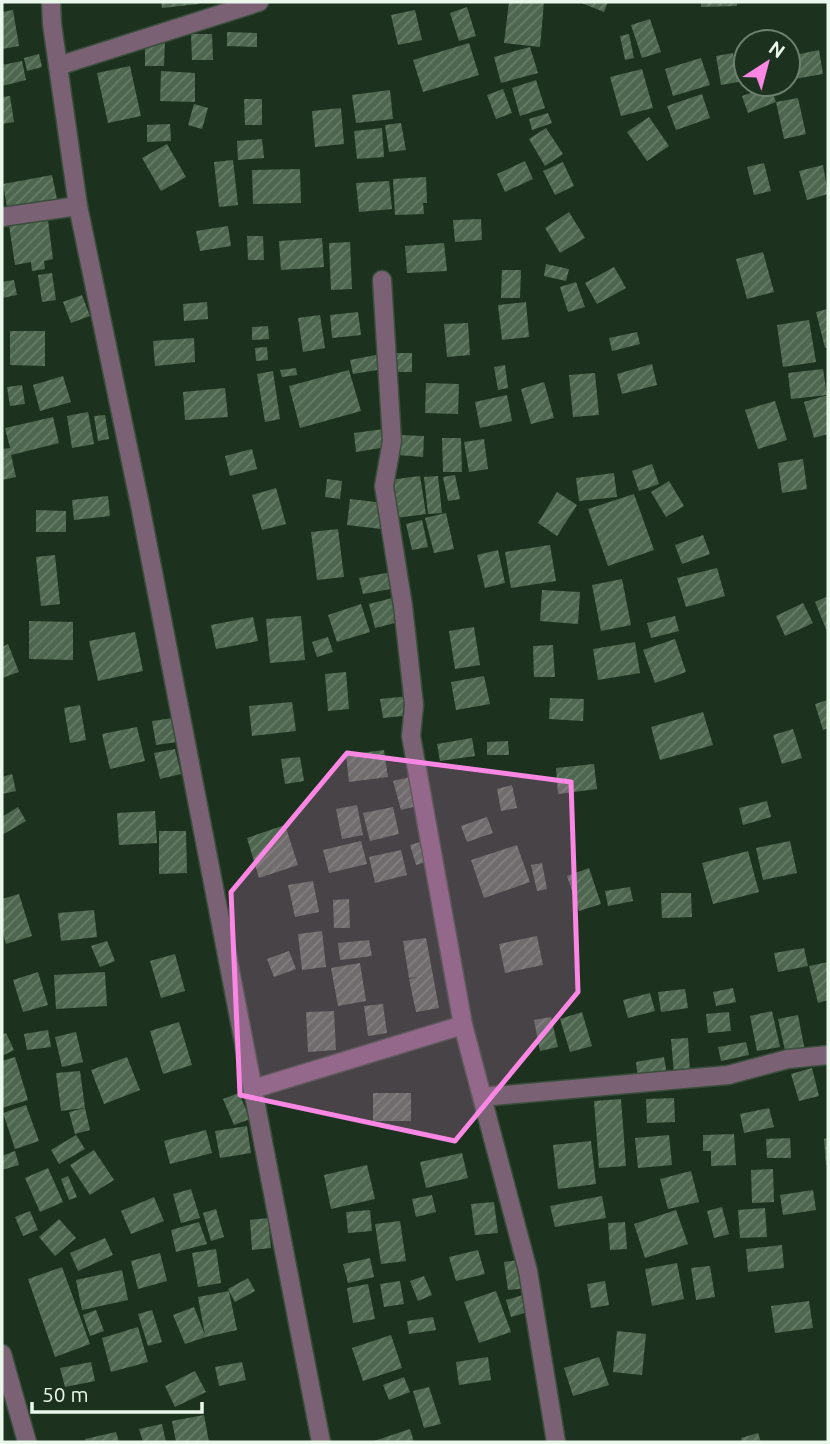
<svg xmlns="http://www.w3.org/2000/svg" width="830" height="1444" font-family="Ubuntu,sans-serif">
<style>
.building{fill:url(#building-hatch)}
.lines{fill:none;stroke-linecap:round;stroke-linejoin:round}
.minor-casing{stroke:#394e3b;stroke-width:21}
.minor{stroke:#7a6174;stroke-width:18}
.marked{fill:#fb87e5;fill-opacity:0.2;stroke:#fb87e5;stroke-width:5;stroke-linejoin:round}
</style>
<defs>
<pattern id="building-hatch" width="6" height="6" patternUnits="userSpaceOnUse" patternTransform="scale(1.75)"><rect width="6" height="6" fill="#4e664f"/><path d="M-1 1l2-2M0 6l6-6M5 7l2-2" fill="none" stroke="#687d68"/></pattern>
</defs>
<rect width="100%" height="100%" fill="#1c321e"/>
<!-- building -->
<g class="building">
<polygon points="161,2 199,2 199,4 162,8"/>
<polygon points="509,2 544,2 540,47 504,43"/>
<polygon points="579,2 608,2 604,12"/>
<polygon points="701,2 737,2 737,6 701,7"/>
<polygon points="467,7 476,36 459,41 450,13"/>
<polygon points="13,10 19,46 2,49 2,12"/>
<polygon points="415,10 422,40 398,45 391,15"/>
<polygon points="650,19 661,52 642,58 631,25"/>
<polygon points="227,32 257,33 257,47 227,46"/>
<polygon points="191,34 212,34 213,60 192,60"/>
<polygon points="629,34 634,58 625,60 620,36"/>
<polygon points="145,40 165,40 164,66 145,66"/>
<polygon points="469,43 479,75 423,92 413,60"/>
<polygon points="530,47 538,73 501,83 494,57"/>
<polygon points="819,50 823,74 794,79 790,56"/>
<polygon points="733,53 738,82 721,85 716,56"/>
<polygon points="39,54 42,67 27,71 24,58"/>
<polygon points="701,58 710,85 673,96 665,69"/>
<polygon points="22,61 26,80 2,86 2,65"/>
<polygon points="130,66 141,116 108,123 97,73"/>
<polygon points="642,69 653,108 621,116 610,77"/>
<polygon points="161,71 195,73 195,102 160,101"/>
<polygon points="536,80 545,108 520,116 512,88"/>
<polygon points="770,86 776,102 798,98 806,134 784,139 776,102 748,113 742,96"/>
<polygon points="503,89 512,113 496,119 487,95"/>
<polygon points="390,90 393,119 356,123 352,95"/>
<polygon points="702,94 710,118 676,130 667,106"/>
<polygon points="10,96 14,122 2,124 2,97"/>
<polygon points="244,99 262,99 262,125 245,125"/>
<polygon points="194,104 208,108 202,129 188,125"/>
<polygon points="341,108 344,144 315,147 312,111"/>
<polygon points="548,113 552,123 532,130 529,119"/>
<polygon points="649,117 669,146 647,161 627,132"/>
<polygon points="401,123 406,150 389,152 385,125"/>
<polygon points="170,124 171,141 147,142 147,125"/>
<polygon points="382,128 384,157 357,159 354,131"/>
<polygon points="546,128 563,154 545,166 529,139"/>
<polygon points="262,139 264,158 238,160 237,141"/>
<polygon points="167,144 186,177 161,191 142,158"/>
<polygon points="233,160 238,205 219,207 214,162"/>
<polygon points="525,161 533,179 505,192 497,174"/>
<polygon points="563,162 574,186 555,195 543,171"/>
<polygon points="764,163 771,191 754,195 747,167"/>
<polygon points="823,165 828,194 807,200 799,171"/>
<polygon points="300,169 301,203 253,204 252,170"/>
<polygon points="52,175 58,204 8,212 3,184"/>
<polygon points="426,177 427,203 423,203 424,214 395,215 393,179"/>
<polygon points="389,181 392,209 359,212 356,183"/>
<polygon points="569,212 585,238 560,253 545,228"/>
<polygon points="481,219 482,240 455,242 453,220"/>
<polygon points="48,220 53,259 44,261 45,269 32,271 31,262 15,265 9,225"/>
<polygon points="228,226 231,246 200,251 196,231"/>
<polygon points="247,236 263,236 264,260 248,260"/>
<polygon points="322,238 324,267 281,270 279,241"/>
<polygon points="350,242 352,289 331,290 329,243"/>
<polygon points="444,243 447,271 407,273 405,246"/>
<polygon points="763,252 774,292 747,299 736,259"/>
<polygon points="546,264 569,269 566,281 544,276"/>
<polygon points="614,267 626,288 597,304 585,283"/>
<polygon points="502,270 521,270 520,298 501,298"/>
<polygon points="52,273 56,300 42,302 38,275"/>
<polygon points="14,280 17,295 2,298 2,282"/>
<polygon points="576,282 585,307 568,312 560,287"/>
<polygon points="82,295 90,316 71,323 63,302"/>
<polygon points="207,302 208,319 184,321 183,304"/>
<polygon points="526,302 529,337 502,340 498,305"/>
<polygon points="828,309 828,347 825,348 816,312"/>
<polygon points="358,312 361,335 332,338 330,315"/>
<polygon points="320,315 325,348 303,352 298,318"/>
<polygon points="809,320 816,362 783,367 777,325"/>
<polygon points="468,323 470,355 447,357 444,324"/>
<polygon points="268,326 269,339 252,340 252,327"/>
<polygon points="10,331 45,331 45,366 10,365"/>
<polygon points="637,332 640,344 612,351 609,338"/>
<polygon points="194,338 195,362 155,366 153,341"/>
<polygon points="267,347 268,360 256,361 255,348"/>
<polygon points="390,353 412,353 412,372 391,372"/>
<polygon points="381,354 383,369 353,374 350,360"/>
<polygon points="652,364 657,385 622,394 617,374"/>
<polygon points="505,365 508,388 498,390 494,367"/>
<polygon points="296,368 297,375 282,377 280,370"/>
<polygon points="823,369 827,395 791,399 788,373"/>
<polygon points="349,370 361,411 300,428 289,386"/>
<polygon points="273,371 280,419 265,422 257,374"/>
<polygon points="595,373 599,415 573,417 569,375"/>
<polygon points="63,376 71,402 40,411 33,385"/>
<polygon points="544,382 554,418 531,424 521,389"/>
<polygon points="426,383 459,384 458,414 425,413"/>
<polygon points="22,385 25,404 10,406 7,387"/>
<polygon points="225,388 228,417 185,420 183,392"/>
<polygon points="507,395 512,421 480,428 475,402"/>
<polygon points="828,395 828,434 814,438 804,402"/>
<polygon points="775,401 787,440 758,449 745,410"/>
<polygon points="88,412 94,444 72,448 67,416"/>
<polygon points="105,415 109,439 98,441 94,416"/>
<polygon points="53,417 59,443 11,455 16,477 2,480 2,449 10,448 5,428"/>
<polygon points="384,429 387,447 356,452 354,433"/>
<polygon points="399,435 424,436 423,457 398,455"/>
<polygon points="442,438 461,438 462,472 443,472"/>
<polygon points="484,439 488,469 469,472 464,442"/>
<polygon points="252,449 257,469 230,476 225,456"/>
<polygon points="803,459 807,489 782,493 778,463"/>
<polygon points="652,464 659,484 639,491 632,471"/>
<polygon points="614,473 617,497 579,501 576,478"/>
<polygon points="455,475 460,499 448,501 443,477"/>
<polygon points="420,476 426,514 396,518 389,480"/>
<polygon points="438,476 442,513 428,514 424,477"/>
<polygon points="327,479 342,481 340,499 325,497"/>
<polygon points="669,481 684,506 666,517 651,492"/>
<polygon points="276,488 286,524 262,530 252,495"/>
<polygon points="557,492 577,505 557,536 538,523"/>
<polygon points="634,494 654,550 608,566 588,509"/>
<polygon points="108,496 110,516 74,520 72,500"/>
<polygon points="350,499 384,503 381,529 347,525"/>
<polygon points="36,510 66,511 66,532 36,532"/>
<polygon points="446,513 454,549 434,553 425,518"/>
<polygon points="422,520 428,547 412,550 406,524"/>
<polygon points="338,529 344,577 317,580 311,532"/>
<polygon points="703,535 710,554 682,564 675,545"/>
<polygon points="550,545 556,581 511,588 505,552"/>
<polygon points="498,550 505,583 485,588 477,555"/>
<polygon points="55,555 60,604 41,606 36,557"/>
<polygon points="717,568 725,596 686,607 677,578"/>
<polygon points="392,572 396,588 363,594 359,578"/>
<polygon points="622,579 631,625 601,631 592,585"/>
<polygon points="542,590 580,592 578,624 540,621"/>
<polygon points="828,596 828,634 815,602"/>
<polygon points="396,597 403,621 375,628 369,604"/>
<polygon points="803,603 813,623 785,636 776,616"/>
<polygon points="361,604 370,632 337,642 328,615"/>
<polygon points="301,616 305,660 270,663 266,619"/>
<polygon points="675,616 679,631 651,638 647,623"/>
<polygon points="253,617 258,641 216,649 211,625"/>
<polygon points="29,621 73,622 73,660 29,659"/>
<polygon points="474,627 480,665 455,669 449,631"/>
<polygon points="135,632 143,671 98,681 89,641"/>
<polygon points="328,637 333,652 317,657 312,642"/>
<polygon points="675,639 686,672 655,683 643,650"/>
<polygon points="635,642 640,673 598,680 593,649"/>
<polygon points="8,644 19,672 2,678 2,647"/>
<polygon points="553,645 555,677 534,677 533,646"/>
<polygon points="346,672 349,709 328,711 325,674"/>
<polygon points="484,676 490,704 456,710 451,682"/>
<polygon points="410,696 412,715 383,718 380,699"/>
<polygon points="550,698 584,699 583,721 549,719"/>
<polygon points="828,700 828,728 823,730 815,704"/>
<polygon points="292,702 296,731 252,736 249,706"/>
<polygon points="80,705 86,740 70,743 64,708"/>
<polygon points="703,712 713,745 660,760 651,727"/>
<polygon points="173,718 177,742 156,745 152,721"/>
<polygon points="137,727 145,761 110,769 102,734"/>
<polygon points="793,729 802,758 782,764 773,735"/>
<polygon points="472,738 475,756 440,761 437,744"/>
<polygon points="508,741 509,755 487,755 487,742"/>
<polygon points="175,749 181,774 160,779 154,753"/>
<polygon points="384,750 388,777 349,782 346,755"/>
<polygon points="300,757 304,781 285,784 281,759"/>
<polygon points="594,764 597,789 558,794 556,768"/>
<polygon points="12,774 16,791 2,794 2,777"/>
<polygon points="414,776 421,805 401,810 393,781"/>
<polygon points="512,785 517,808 501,811 497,789"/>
<polygon points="767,801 771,817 743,825 739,808"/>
<polygon points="357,805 363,835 342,839 336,809"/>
<polygon points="18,807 26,821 2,835 2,817"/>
<polygon points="393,807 399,834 370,841 363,813"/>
<polygon points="155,811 157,843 119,845 117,813"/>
<polygon points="487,817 493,833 467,842 461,826"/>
<polygon points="285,825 298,865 259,878 247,838"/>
<polygon points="159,831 186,831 187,873 159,874"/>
<polygon points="361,841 367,864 329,873 323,850"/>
<polygon points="790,841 797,873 763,880 756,848"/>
<polygon points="420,842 426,862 416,865 410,845"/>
<polygon points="517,845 530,882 484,898 471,860"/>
<polygon points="401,850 407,875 375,883 369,857"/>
<polygon points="748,851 759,892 713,904 702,863"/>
<polygon points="542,863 547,889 537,891 531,865"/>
<polygon points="589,868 601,904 579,911 567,876"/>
<polygon points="313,881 319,912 295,917 288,885"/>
<polygon points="630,887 633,901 608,906 605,891"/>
<polygon points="661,893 691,893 692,917 662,918"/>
<polygon points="19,894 32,936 6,944 2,930 2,899"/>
<polygon points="349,899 350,928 334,928 333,900"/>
<polygon points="94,910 97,937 61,941 58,913"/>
<polygon points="322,931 326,967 302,970 298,934"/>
<polygon points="537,936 543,965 505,973 499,944"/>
<polygon points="426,938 439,1008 416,1012 409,979 417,977 409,978 403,941"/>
<polygon points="369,940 372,956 340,960 338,943"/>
<polygon points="107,941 115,961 100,967 91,946"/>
<polygon points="804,948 808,966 778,972 774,953"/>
<polygon points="289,951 296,969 274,977 267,959"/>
<polygon points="175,954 185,991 161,998 150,961"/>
<polygon points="828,962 828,1000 818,1003 809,966"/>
<polygon points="360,963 366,1001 338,1006 331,968"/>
<polygon points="38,972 48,1005 23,1012 13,980"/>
<polygon points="105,972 107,1006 56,1009 54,975"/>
<polygon points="733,988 736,1002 716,1006 713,992"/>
<polygon points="685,989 688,1008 661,1012 658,992"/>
<polygon points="650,993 655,1011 628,1018 623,1000"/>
<polygon points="383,1004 387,1033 368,1036 364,1006"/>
<polygon points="334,1011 336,1050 308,1052 306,1012"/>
<polygon points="772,1011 780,1047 757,1051 750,1016"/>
<polygon points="582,1012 592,1046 570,1052 560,1019"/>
<polygon points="729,1012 731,1031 708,1033 706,1014"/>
<polygon points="798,1015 805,1051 786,1055 778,1019"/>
<polygon points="551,1017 558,1047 540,1051 534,1020"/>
<polygon points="179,1022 192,1065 163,1074 150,1031"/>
<polygon points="48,1030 51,1047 27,1050 24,1034"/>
<polygon points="76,1032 83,1062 62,1067 55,1037"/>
<polygon points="6,1033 14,1050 2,1056 2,1035"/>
<polygon points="688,1038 690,1073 674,1074 671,1039"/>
<polygon points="746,1042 749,1055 721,1061 718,1047"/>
<polygon points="15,1057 28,1100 2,1108 2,1061"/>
<polygon points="127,1057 140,1090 104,1104 91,1070"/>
<polygon points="664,1057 667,1075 638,1079 636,1062"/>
<polygon points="812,1068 819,1096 799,1101 791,1074"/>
<polygon points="80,1071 85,1108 61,1111 56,1073"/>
<polygon points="239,1093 250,1119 234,1125 223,1099"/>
<rect x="373" y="1093" width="38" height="28"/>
<polygon points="674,1098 675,1122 647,1123 646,1099"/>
<polygon points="621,1099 626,1166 599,1168 594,1101"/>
<polygon points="26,1105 39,1141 15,1149 3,1113"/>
<polygon points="85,1108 90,1130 75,1134 69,1112"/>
<polygon points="769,1108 774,1127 744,1133 740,1114"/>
<polygon points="247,1126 251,1153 220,1158 215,1131"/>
<polygon points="206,1130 212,1153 170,1164 164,1141"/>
<polygon points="734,1134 736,1165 711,1166 711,1151 703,1151 703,1135"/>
<polygon points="76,1135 85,1149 59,1164 51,1150"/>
<polygon points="669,1135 672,1165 638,1168 635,1138"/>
<polygon points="790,1138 791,1158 767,1158 766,1139"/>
<polygon points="828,1138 828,1165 826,1165 824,1139"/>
<polygon points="591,1141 596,1184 558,1189 553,1145"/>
<polygon points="94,1150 114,1180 90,1195 70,1165"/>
<polygon points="15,1151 19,1165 2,1170 2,1156"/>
<polygon points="462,1153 468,1178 426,1188 420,1162"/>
<polygon points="367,1165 375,1199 331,1209 324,1175"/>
<polygon points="48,1168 63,1202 40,1212 25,1178"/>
<polygon points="773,1169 774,1202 752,1203 751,1170"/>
<polygon points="691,1171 699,1202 668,1209 660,1179"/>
<polygon points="68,1176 77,1197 69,1200 61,1179"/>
<polygon points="191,1189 200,1218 181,1223 173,1194"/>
<polygon points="813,1190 816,1210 783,1215 780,1195"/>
<polygon points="432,1195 436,1212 416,1217 412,1199"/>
<polygon points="602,1196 606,1218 555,1227 550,1206"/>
<polygon points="154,1197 164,1221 131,1234 121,1211"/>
<polygon points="494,1202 498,1233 475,1235 471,1204"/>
<polygon points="722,1207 729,1234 714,1238 707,1211"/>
<polygon points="765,1208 767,1237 740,1238 738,1210"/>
<polygon points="216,1209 224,1237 211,1241 203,1213"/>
<polygon points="370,1210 372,1231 348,1233 346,1212"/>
<polygon points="676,1210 688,1244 645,1258 634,1224"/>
<polygon points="30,1211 38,1230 23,1236 15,1217"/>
<polygon points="268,1218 271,1248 252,1250 250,1220"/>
<polygon points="59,1219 76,1238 55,1256 39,1237"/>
<polygon points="400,1221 406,1261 381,1264 375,1224"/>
<polygon points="199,1222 207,1244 176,1252 171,1230"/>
<polygon points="625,1222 627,1249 610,1250 608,1223"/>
<polygon points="105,1238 113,1255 78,1271 70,1253"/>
<polygon points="782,1245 784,1268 748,1272 746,1249"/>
<polygon points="216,1249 221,1283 198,1287 192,1253"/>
<polygon points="478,1250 485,1274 456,1281 449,1257"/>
<polygon points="160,1253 167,1281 138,1289 131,1261"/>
<polygon points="370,1258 374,1277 348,1283 343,1264"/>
<polygon points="525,1259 529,1288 508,1290 504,1262"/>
<polygon points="677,1263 684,1299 652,1306 645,1269"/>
<polygon points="710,1266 715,1297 696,1300 691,1268"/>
<polygon points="62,1267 90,1344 55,1357 28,1279"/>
<polygon points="122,1270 128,1300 82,1310 76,1280"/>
<polygon points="424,1276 432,1295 418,1301 410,1281"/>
<polygon points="248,1278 255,1291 235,1302 229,1291 237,1330 206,1337 185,1344 173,1315 194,1307 205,1335 198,1297 229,1291 228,1289"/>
<polygon points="400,1281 404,1304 384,1307 380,1284"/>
<polygon points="605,1281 609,1305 591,1308 587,1284"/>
<polygon points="368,1284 375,1319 353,1323 347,1288"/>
<polygon points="496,1291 511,1332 479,1343 464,1302"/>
<polygon points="526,1294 531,1311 511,1317 506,1300"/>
<polygon points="809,1301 813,1328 775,1333 771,1306"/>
<polygon points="96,1310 104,1331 90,1336 83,1315"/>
<polygon points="152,1310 162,1342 148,1346 138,1314"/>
<polygon points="433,1317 436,1330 409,1334 407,1321"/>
<polygon points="138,1327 148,1362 111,1372 102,1338"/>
<polygon points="617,1331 646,1334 642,1375 613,1372"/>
<polygon points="391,1335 402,1368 363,1381 352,1348"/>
<polygon points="488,1357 491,1380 459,1385 456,1362"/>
<polygon points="599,1357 609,1385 573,1396 564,1368"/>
<polygon points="91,1362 95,1381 65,1387 60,1368"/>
<polygon points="242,1362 246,1380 219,1386 215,1367"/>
<polygon points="195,1371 206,1392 175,1407 165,1386"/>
<polygon points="404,1377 410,1392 389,1400 383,1385"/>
<polygon points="429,1387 441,1424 424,1428 413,1391"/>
<polygon points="204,1415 209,1442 176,1442 172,1421"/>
<polygon points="162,1424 166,1442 143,1442 139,1429"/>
<polygon points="410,1429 414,1442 371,1442"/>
<polygon points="116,1432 119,1442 86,1442 85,1439"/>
<polygon points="758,1433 761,1442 742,1442 741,1438"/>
</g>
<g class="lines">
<defs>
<g id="minor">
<polyline points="51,2 52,24 78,206 140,505 321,1442"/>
<polyline points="58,66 259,2"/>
<polyline points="2,217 78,206"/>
<polyline points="382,280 392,441 384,486 403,606 414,705 411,736 463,1025 528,1271 556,1442"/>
<polyline points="253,1089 463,1025"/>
<polyline points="483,1097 728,1075 788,1059 828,1055"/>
<polyline points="2,1354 27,1442"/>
</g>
</defs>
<!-- minor casing -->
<use href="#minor" class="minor-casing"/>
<!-- minor -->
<use href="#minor" class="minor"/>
</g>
<!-- marked area -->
<path class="marked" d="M347 753 571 782 578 992 455 1141 240 1095 231 892Z"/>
<!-- border -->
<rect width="830" height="1444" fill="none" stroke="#eaf8eb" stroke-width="7"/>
<!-- north arrow -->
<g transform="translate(767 63) rotate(36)"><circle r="33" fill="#1c321e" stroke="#6e8170" stroke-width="2"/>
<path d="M0-5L12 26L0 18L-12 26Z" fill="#fb87e5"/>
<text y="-10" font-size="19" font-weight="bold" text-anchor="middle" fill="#eaf8eb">N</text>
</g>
<!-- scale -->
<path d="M32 1402v10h170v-10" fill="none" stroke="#eaf8eb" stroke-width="3.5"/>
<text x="42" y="1402" font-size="21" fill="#eaf8eb" stroke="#1c321e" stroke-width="5" paint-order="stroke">50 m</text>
</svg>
